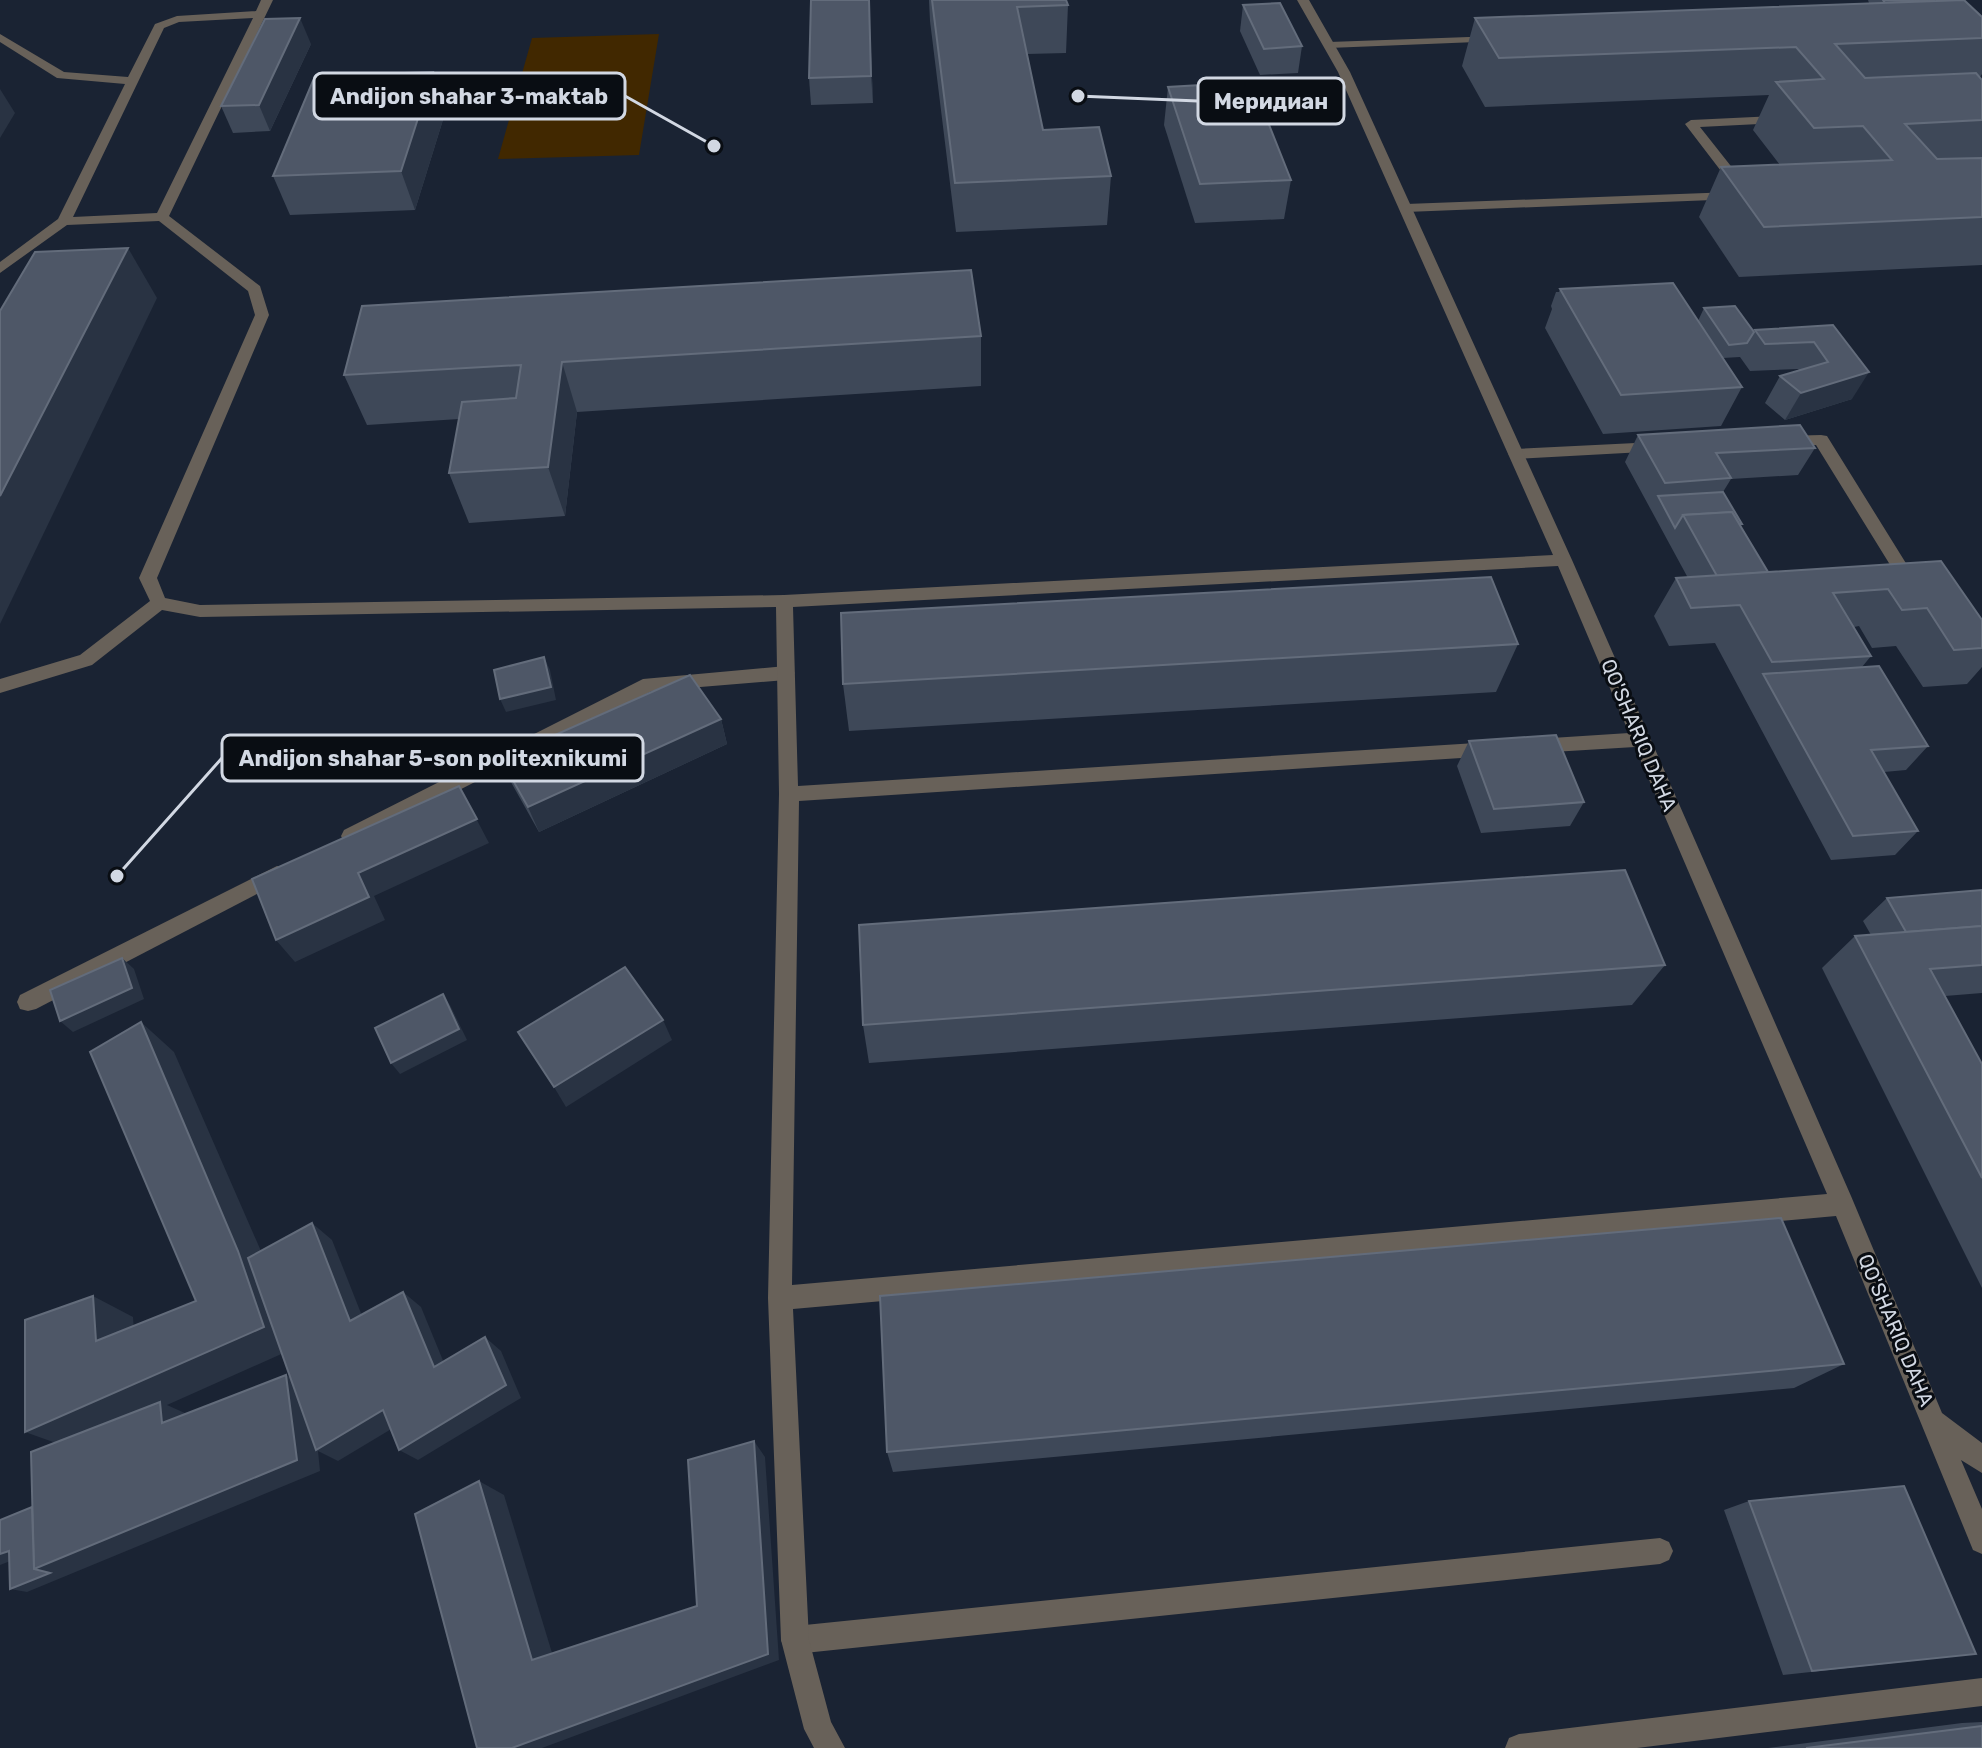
<svg xmlns="http://www.w3.org/2000/svg" width="1982" height="1748" font-family="Rubik,sans-serif">
<style>
.green{fill:#412800}
.lines{fill:none;stroke-linecap:round;stroke-linejoin:round}
.lane{fill:#686159;fill-rule:evenodd}
.street{fill:#686159;fill-rule:evenodd}
.wall{fill:#3e4858}
.shaded-wall{fill:#293343}
.building{fill:#4e5767;stroke:#636c7b;stroke-width:2}
.labels{text-anchor:middle;dominant-baseline:central;stroke-width:6;stroke-linejoin:round;paint-order:stroke}
.street-label{font-size:20px;fill:#d2d8e3;stroke:#090d13}
.leader{fill:none;stroke:#d2d8e3;stroke-width:3}
.callout-dot{fill:#d2d8e3;stroke:#090d13;stroke-width:3}
.callout{fill:#090d13;stroke:#d2d8e3;stroke-width:3}
.callout-label{font-size:22px;text-anchor:middle;font-weight:bold;fill:#d2d8e3}
</style>
<rect width="100%" height="100%" fill="#1a2333"/>
<!-- green -->
<polygon class="green" points="659,34 639,155 498,159 532,38"/>
<g class="lines">
<!-- lane -->
<g class="lane">
<polygon points="1497,36 1503,39 1501,41 1329,48 1323,45 1329,42"/>
<polygon points="1775,116 1779,117 1779,123 1700,127 1749,189 1742,193 1737,192 1685,124 1691,120"/>
<polygon points="1733,192 1740,196 1738,199 1406,212 1399,208 1406,204"/>
<polygon points="1821,435 1827,436 1917,581 1920,585 1917,589 1905,589 1816,445 1784,446 1776,441 1784,436"/>
<polygon points="1656,442 1662,443 1662,451 1516,459 1508,454 1516,449"/>
<polygon points="786,666 795,673 786,680 652,691 358,842 344,842 341,836 344,830 643,679"/>
<polygon points="277,866 284,868 287,874 284,880 36,1009 28,1011 20,1009 17,1002 20,995"/>
<polygon points="1660,1538 1669,1542 1673,1551 1669,1560 1660,1564 795,1654 785,1650 781,1640 785,1630 795,1626"/>
</g>
<!-- street -->
<g class="street">
<path d="M261 0H273L169 216 260 286 269 315 157 578 165 598 200 605 784 595 1553 555 1338 72 1297 0H1309L1350 72 1572 560 1851 1196 1942 1413 1982 1443V1473L1961 1460 1982 1509V1554L1973 1550 1836 1216 793 1309 809 1640 831 1722 845 1748H814L804 1729 781 1640 768 1298 779 794 776 607 200 617 162 610 92 665 0 693V679L80 655 150 601 139 578 255 315 248 291 159 221 67 225 0 273V262L58 219 125 84 57 78 0 42V34L64 72 128 77 155 24 177 16 256 11ZM253 18 157 213 73 217 164 28 179 22ZM1558 566 1629 733 1536 739 1527 746 1536 753 1635 747 1827 1194 792 1285 799 801 1492 756 1501 749 1492 742 798 786 793 607Z"/>
<polygon points="1982,1678 1982,1706 1637,1748 1505,1748 1509,1738 1519,1734"/>
</g>
</g>
<!-- wall -->
<g class="wall">
<polygon points="869,0 873,103 811,105 809,78"/>
<polygon points="929,0 1066,0 1068,5 1066,53 1027,54 1043,130 1111,176 1107,225 956,232 930,21"/>
<polygon points="1868,0 1933,0 1982,17 1982,74 1980,77 1982,80 1982,265 1739,277 1699,217 1721,167 1780,165 1753,130 1769,95 1485,107 1462,66 1475,18 1869,3"/>
<polygon points="1243,5 1302,46 1298,73 1260,75 1240,31"/>
<polygon points="311,44 270,131 233,133 221,106"/>
<polygon points="1168,87 1291,180 1284,219 1195,223 1164,125"/>
<polygon points="446,110 415,210 290,215 273,176"/>
<polygon points="1560,289 1698,321 1704,308 1754,332 1755,330 1833,325 1852,399 1785,420 1765,403 1780,376 1799,370 1798,369 1750,371 1740,357 1723,358 1742,387 1721,426 1603,434 1545,328 1552,309 1551,306 1556,292 1559,292"/>
<polygon points="981,336 981,386 577,412 565,516 469,523 449,473 459,419 367,425 344,375"/>
<polygon points="1638,435 1815,448 1798,475 1731,479 1723,492 1742,524 1741,526 1768,572 1941,561 1982,620 1982,667 1967,684 1923,687 1896,646 1872,648 1859,626 1854,627 1871,656 1862,667 1928,746 1906,770 1884,772 1918,831 1895,855 1831,860 1715,643 1669,646 1654,616 1676,578 1688,578 1625,462"/>
<polygon points="1518,644 1496,692 849,731 843,684"/>
<polygon points="721,719 727,744 539,832 512,784 501,759"/>
<polygon points="1469,741 1584,802 1570,826 1481,833 1457,766"/>
<polygon points="1982,890 1982,993 1945,996 1982,1064 1982,1288 1822,968 1855,936 1871,935 1863,921 1887,898"/>
<polygon points="1665,965 1632,1005 869,1063 863,1025"/>
<polygon points="1844,1364 1794,1388 893,1472 887,1452"/>
<polygon points="1749,1501 1976,1654 1783,1675 1724,1510"/>
<polygon points="1982,1722 1982,1748 1768,1748 1962,1723"/>
</g>
<!-- shaded-wall -->
<g class="shaded-wall">
<polygon points="869,0 873,103 871,76"/>
<polygon points="300,18 311,44 270,131 259,105"/>
<polygon points="433,72 446,110 415,210 401,171"/>
<polygon points="0,89 15,113 0,138"/>
<polygon points="128,248 157,298 0,624 0,496"/>
<polygon points="562,362 577,412 565,516 548,467"/>
<polygon points="1869,372 1852,399 1785,420 1801,393"/>
<polygon points="544,657 550,670 556,700 506,712 500,699"/>
<polygon points="721,719 727,744 539,832 528,807"/>
<polygon points="459,786 489,843 374,896 385,920 295,962 276,940"/>
<polygon points="122,958 134,969 144,999 73,1032 60,1021"/>
<polygon points="443,994 450,1005 467,1040 400,1074 391,1063"/>
<polygon points="663,1020 672,1040 566,1107 554,1087"/>
<polygon points="141,1022 174,1052 271,1274 297,1347 167,1405 187,1414 189,1434 70,1448 25,1432 264,1327"/>
<polygon points="312,1223 332,1240 370,1336 350,1321"/>
<polygon points="403,1292 421,1307 451,1380 434,1367"/>
<polygon points="93,1296 133,1317 136,1361 96,1341"/>
<polygon points="485,1337 501,1351 521,1398 418,1460 399,1450"/>
<polygon points="286,1375 309,1387 383,1410 403,1422 338,1461 318,1451 320,1471 27,1592 10,1589"/>
<polygon points="754,1441 765,1457 779,1660 542,1748 512,1748 768,1654"/>
<polygon points="479,1481 504,1495 556,1666 532,1660"/>
<polygon points="9,1551 26,1555 0,1565 0,1554"/>
</g>
<!-- building -->
<g class="building">
<polygon points="811,0 869,0 871,76 809,78"/>
<polygon points="932,0 1066,0 1068,5 1017,7 1043,130 1099,127 1111,176 955,183"/>
<polygon points="1883,0 1933,0 1934,1 1885,3"/>
<polygon points="1964,0 1982,17 1982,38 1835,44 1865,78 1976,73 1982,80 1982,120 1905,124 1937,159 1982,158 1982,217 1764,227 1721,167 1892,160 1863,126 1814,128 1776,82 1824,79 1796,47 1499,58 1475,18"/>
<polygon points="1280,3 1302,46 1264,49 1243,5"/>
<polygon points="300,18 259,105 221,106 265,19"/>
<polygon points="433,72 401,171 273,176 315,76"/>
<polygon points="1252,82 1291,180 1200,184 1168,87"/>
<polygon points="128,248 0,496 0,311 35,252"/>
<polygon points="971,270 981,336 562,362 548,467 449,473 462,402 516,398 521,365 344,375 362,306"/>
<polygon points="1673,283 1742,387 1621,395 1560,289"/>
<polygon points="1735,306 1754,332 1747,343 1729,345 1704,308"/>
<polygon points="1833,325 1869,372 1801,393 1780,376 1828,362 1814,342 1765,344 1755,330"/>
<polygon points="1800,425 1815,448 1716,453 1731,478 1665,483 1638,435"/>
<polygon points="1723,492 1742,524 1739,524 1732,512 1683,515 1675,528 1658,496"/>
<polygon points="1732,512 1768,572 1717,576 1683,515"/>
<polygon points="1941,561 1982,620 1982,648 1954,650 1927,608 1902,610 1888,589 1833,593 1871,656 1772,662 1740,605 1691,608 1676,578"/>
<polygon points="1491,577 1518,644 843,684 841,613"/>
<polygon points="544,657 551,687 500,699 494,670"/>
<polygon points="1879,666 1928,746 1871,750 1918,831 1853,836 1763,674"/>
<polygon points="690,675 721,719 528,807 501,759"/>
<polygon points="1556,735 1584,802 1494,809 1469,741"/>
<polygon points="459,786 477,819 358,873 369,897 276,940 252,879"/>
<polygon points="1625,870 1665,965 863,1025 859,925"/>
<polygon points="1982,890 1982,926 1906,932 1887,898"/>
<polygon points="1982,926 1982,965 1930,969 1982,1064 1982,1178 1855,936"/>
<polygon points="122,958 132,988 60,1021 50,990"/>
<polygon points="625,967 663,1020 554,1087 518,1032"/>
<polygon points="443,994 459,1029 391,1063 375,1028"/>
<polygon points="141,1022 238,1251 264,1327 25,1432 25,1320 93,1296 96,1341 196,1301 90,1052"/>
<polygon points="1781,1218 1844,1364 887,1452 880,1296"/>
<polygon points="312,1223 350,1321 403,1292 434,1367 485,1337 506,1385 399,1450 383,1410 316,1450 248,1258"/>
<polygon points="286,1375 297,1460 34,1569 31,1452 160,1402 162,1423"/>
<polygon points="754,1441 768,1654 512,1748 477,1748 415,1514 479,1481 532,1660 697,1606 688,1460"/>
<polygon points="1904,1486 1976,1654 1812,1671 1749,1501"/>
<polygon points="32,1507 34,1569 50,1573 10,1589 9,1551 0,1554 0,1520"/>
<polygon points="1982,1726 1982,1748 1806,1748"/>
</g>
<g class="labels">
<!-- street labels -->
<g class="street-label">
<text transform="translate(1639 735) rotate(67)">QO'SHARIQ DAHA</text>
<text transform="translate(1896 1330) rotate(67)">QO'SHARIQ DAHA</text>
</g>
</g>
<!-- callouts -->
<path class="leader" d="M714 146L625 96M1078 96L1198 101M117 876L222 758"/>
<g class="callout-dot">
<circle cx="714" cy="146" r="8"/>
<circle cx="1078" cy="96" r="8"/>
<circle cx="117" cy="876" r="8"/>
</g>
<g class="callout">
<rect x="314" y="73" width="311" height="46" rx="8"/>
<rect x="1198" y="78" width="146" height="46" rx="8"/>
<rect x="222" y="735" width="421" height="46" rx="8"/>
</g>
<g class="callout-label">
<text x="469" y="104">Andijon shahar 3-maktab</text>
<text x="1271" y="109">Меридиан</text>
<text x="433" y="766">Andijon shahar 5-son politexnikumi</text>
</g>
</svg>
